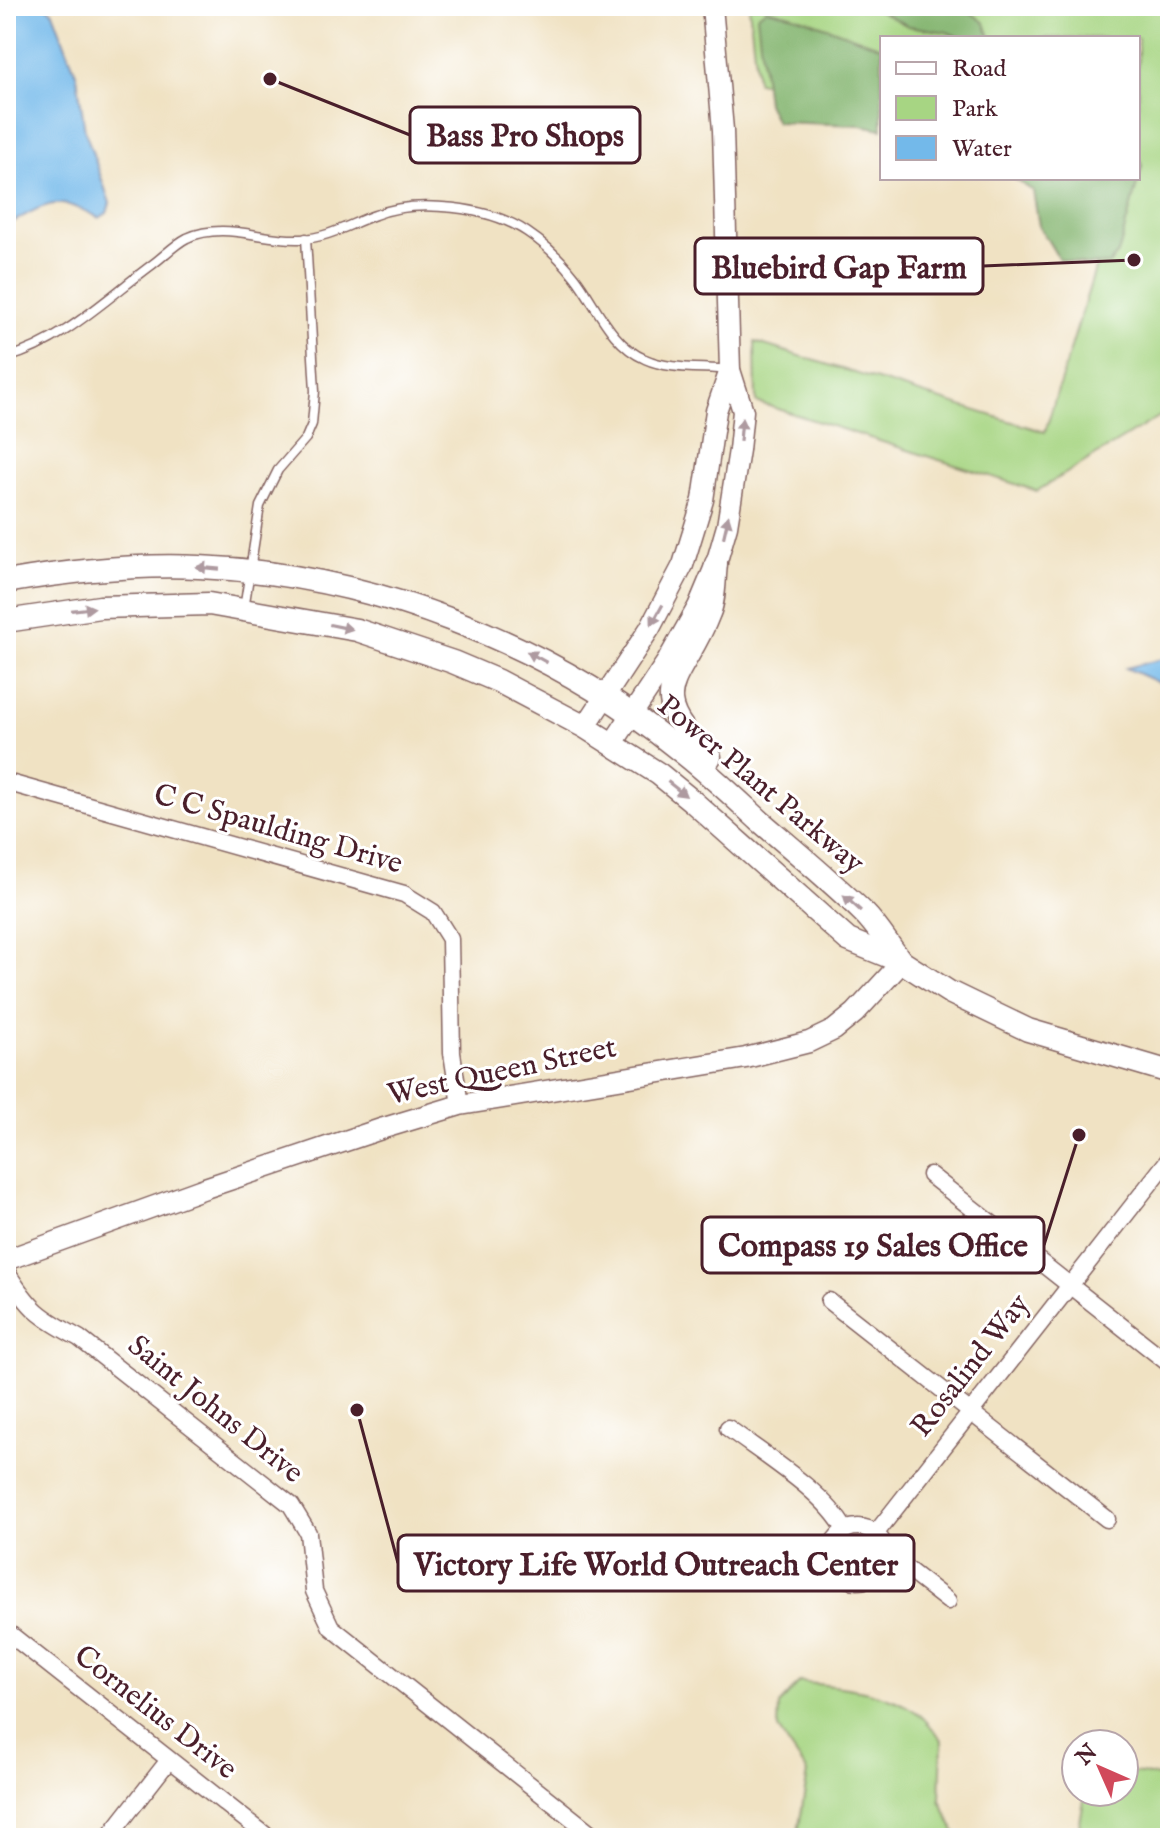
<svg xmlns="http://www.w3.org/2000/svg" width="1176" height="1844" font-family="'IM FELL English',serif">
<style>
.green{fill:#a7d583;stroke:#787a57;stroke-width:2}
.forest{fill:#85b671;stroke:#686a4e;stroke-width:2}
.water{fill:#73b9ea;stroke:#5e6c8a;stroke-width:2}
.lines{fill:none;stroke-linecap:round;stroke-linejoin:round}
.service-casing{stroke:#846360;stroke-width:11}
.minor-casing{stroke:#846360;stroke-width:19}
.tertiary-casing{stroke:#846360;stroke-width:23}
.secondary-casing{stroke:#846360;stroke-width:25}
.service{stroke:#fff;stroke-width:8}
.minor{stroke:#fff;stroke-width:16}
.tertiary{stroke:#fff;stroke-width:20}
.secondary{stroke:#fff;stroke-width:22}
.oneway{fill:#ae9aa0}
.labels{text-anchor:middle;dominant-baseline:central;stroke-width:6;stroke-linejoin:round;paint-order:stroke}
.street-label{font-size:30px;fill:#4a1f2b;stroke:#fff}
.leader{fill:none;stroke:#4a1f2b;stroke-width:3}
.callout-dot{fill:#4a1f2b;stroke:#fff;stroke-width:3}
.callout{fill:#fff;stroke:#4a1f2b;stroke-width:3}
.callout-label{font-size:32px;text-anchor:middle;font-weight:bold;fill:#4a1f2b}
</style>
<rect width="100%" height="100%" fill="#fff"/>
<filter id="ink" filterUnits="userSpaceOnUse"><feTurbulence type="fractalNoise" baseFrequency=".0125" numOctaves="2"/><feDisplacementMap in="SourceGraphic" scale="16" xChannelSelector="R" yChannelSelector="G"/><feConvolveMatrix kernelMatrix="1 2 1 2 8 2 1 2 1" color-interpolation-filters="sRGB"/></filter>
<filter id="wash" filterUnits="userSpaceOnUse"><feTurbulence type="fractalNoise" baseFrequency=".006" numOctaves="4" result="noise"/><feDisplacementMap in="SourceGraphic" scale="32" xChannelSelector="R" yChannelSelector="G"/><feGaussianBlur stdDeviation="1.8" result="paint"/><feColorMatrix in="noise" values="0 0 0 0 0 0 0 0 0 0 0 0 0 0 0 0 0 1.4 0 .05"/><feComposite in="paint" operator="in"/></filter>
<g filter="url(#wash)">
<rect width="100%" height="100%" fill="#f0e2c3"/>
<!-- green -->
<g class="green">
<polygon points="749,6 1170,6 1170,410 1037,491 756,402 755,342 1045,432 1123,178 1138,178 1138,38 882,38 882,108 757,82"/>
<path d="M800 1682C838 1687 883 1689 916 1712 926 1718 934 1731 942 1740L940 1800 958 1838H797L808 1773 778 1729 779 1705Z"/>
<polygon points="1124,1772 1167,1777 1170,1780 1170,1838 1077,1838 1084,1800 1095,1792 1124,1792"/>
</g>
<!-- forest -->
<g class="forest">
<polygon points="871,6 962,6 985,23 990,37 962,38 947,32 908,26"/>
<path d="M766 9C806 17 843 34 882 47V129L860 125 776 122 767 103 757 16Z"/>
<polygon points="1138,153 1142,166 1118,254 1109,264 1086,265 1059,259 1039,226 1033,191 1013,178 1138,178"/>
</g>
<!-- water -->
<g class="water">
<path d="M6 6H46L53 12 77 76 85 131 110 203 107 213 99 218C56 194 47 203 6 226Z"/>
<polygon points="1170,657 1170,688 1126,668"/>
</g>
</g>
<g filter="url(#ink)">
<g class="lines">
<defs>
<g id="service">
<path d="M6 358C63 342 107 298 153 264 164 256 175 244 187 238 225 221 262 241 301 239 328 238 350 224 375 215 416 198 490 207 527 232 545 244 561 259 575 277 596 304 611 345 645 359 669 370 702 367 729 370"/>
<polyline points="244,609 260,506 278,470 306,438 312,424 315,391 306,238"/>
</g>
<g id="minor">
<polyline points="6,782 404,894 433,912 450,939 452,1053 460,1105"/>
<polyline points="930,1175 1167,1362 1170,1359"/>
<path d="M6 1271C30 1310 40 1317 79 1338L291 1505 308 1533 314 1591 331 1627 597 1838"/>
<polyline points="829,1301 1107,1519"/>
<path d="M728 1428C764 1455 825 1492 845 1530"/>
<circle cx="858" cy="1554" r="27"/>
<polyline points="876,1533 1170,1158"/>
<polyline points="884,1560 903,1566 948,1601"/>
<polyline points="6,1631 269,1838"/>
<polyline points="108,1838 169,1760"/>
</g>
<g id="tertiary">
<polyline points="585,727 650,628 683,565 703,500 716,411 730,370"/>
<polyline points="613,743 668,660 698,607 716,564 727,526 739,450 743,411 730,370 723,130 712,6"/>
<polyline points="6,1260 205,1188 384,1128 460,1105 746,1058 809,1042 834,1030 855,1013 902,962"/>
</g>
<g id="secondary">
<path d="M6 582C70 571 134 564 199 567 370 574 546 642 678 749 707 771 733 796 760 821 795 851 831 881 864 913 878 927 889 946 901 961"/>
<polyline points="6,621 100,607 209,604 357,630 453,662 498,681 585,727 659,774 691,800 848,940 902,962 949,992 1028,1030 1170,1072"/>
<path d="M710 757C637 691 684 680 709 613 715 599 714 580 716 564"/>
</g>
</defs>
<!-- service casing -->
<use href="#service" class="service-casing"/>
<!-- minor casing -->
<use href="#minor" class="minor-casing"/>
<!-- tertiary casing -->
<use href="#tertiary" class="tertiary-casing"/>
<!-- secondary casing -->
<use href="#secondary" class="secondary-casing"/>
<!-- service -->
<use href="#service" class="service"/>
<!-- minor -->
<use href="#minor" class="minor"/>
<!-- tertiary -->
<use href="#tertiary" class="tertiary"/>
<!-- secondary -->
<use href="#secondary" class="secondary"/>
</g>
<!-- one-way arrows -->
<defs><path id="oneway-solid" d="M-6-.8H1V-3.2L6.5 0L1 3.2V.8H-6Z" transform="scale(2)"/></defs>
<g class="oneway">
<use href="#oneway-solid" transform="translate(741 430) rotate(-85)"/>
<use href="#oneway-solid" transform="translate(726 527) rotate(-77)"/>
<use href="#oneway-solid" transform="translate(208 568) rotate(-175)"/>
<use href="#oneway-solid" transform="translate(83 609) rotate(-7)"/>
<use href="#oneway-solid" transform="translate(657 615) rotate(119)"/>
<use href="#oneway-solid" transform="translate(341 627) rotate(12)"/>
<use href="#oneway-solid" transform="translate(537 657) rotate(-151)"/>
<use href="#oneway-solid" transform="translate(677 789) rotate(38)"/>
<use href="#oneway-solid" transform="translate(852 903) rotate(-138)"/>
</g>
</g>
<g class="labels">
<!-- street labels -->
<g class="street-label">
<text transform="translate(760 785) rotate(40)">Power Plant Parkway</text>
<text transform="translate(278 830) rotate(16)">C C Spaulding Drive</text>
<text transform="translate(502 1072) rotate(-12)">West Queen Street</text>
<text transform="translate(971 1366) rotate(-52)">Rosalind Way</text>
<text transform="translate(215 1410) rotate(39)">Saint Johns Drive</text>
<text transform="translate(155 1713) rotate(38)">Cornelius Drive</text>
</g>
</g>
<!-- callouts -->
<path class="leader" d="M270 79L410 135M1134 260L983 266M1079 1135L1044 1245M357 1410L398 1563"/>
<g class="callout-dot">
<circle cx="270" cy="79" r="8"/>
<circle cx="1134" cy="260" r="8"/>
<circle cx="1079" cy="1135" r="8"/>
<circle cx="357" cy="1410" r="8"/>
</g>
<g class="callout">
<rect x="410" y="107" width="230" height="56" rx="8"/>
<rect x="695" y="238" width="288" height="56" rx="8"/>
<rect x="702" y="1217" width="342" height="56" rx="8"/>
<rect x="398" y="1535" width="516" height="56" rx="8"/>
</g>
<g class="callout-label">
<text x="525" y="146">Bass Pro Shops</text>
<text x="839" y="278">Bluebird Gap Farm</text>
<text x="873" y="1256">Compass 19 Sales Office</text>
<text x="656" y="1575">Victory Life World Outreach Center</text>
</g>
<!-- margin -->
<rect width="1176" height="1844" fill="none" stroke="#fff" stroke-width="32"/>
<!-- legend -->
<rect x="880" y="36" width="260" height="144" fill="#ffffff" stroke="#b7a5aa" stroke-width="2"/>
<rect x="896" y="62" width="40" height="12" fill="#ffffff" stroke="#b7a5aa" stroke-width="2"/>
<text x="952" y="76" font-size="24" fill="#4a1f2b">Road</text>
<rect x="896" y="96" width="40" height="24" fill="#a7d583" stroke="#b7a5aa" stroke-width="2"/>
<text x="952" y="116" font-size="24" fill="#4a1f2b">Park</text>
<rect x="896" y="136" width="40" height="24" fill="#73b9ea" stroke="#b7a5aa" stroke-width="2"/>
<text x="952" y="156" font-size="24" fill="#4a1f2b">Water</text>
<!-- north arrow -->
<g transform="translate(1100 1768) rotate(315)"><circle r="38" fill="#ffffff" stroke="#b7a5aa" stroke-width="2"/>
<path d="M0-6L14 30L0 20L-14 30Z" fill="#d1495b"/>
<text y="-12" font-size="22" font-weight="bold" text-anchor="middle" fill="#4a1f2b">N</text>
</g>
</svg>
